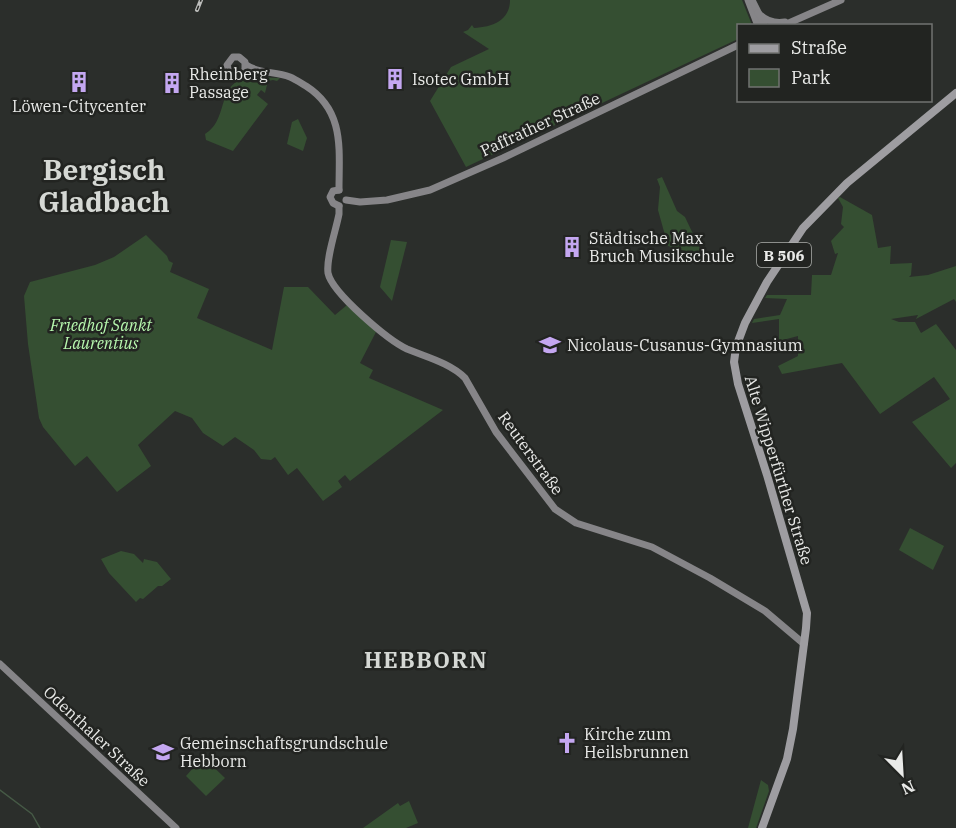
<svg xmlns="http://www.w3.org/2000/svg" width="956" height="828" font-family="'IBM Plex Serif',serif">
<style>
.green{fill:#354f32}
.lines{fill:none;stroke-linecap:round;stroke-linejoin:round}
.stream{stroke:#465a46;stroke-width:1.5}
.secondary{stroke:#868588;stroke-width:7}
.primary{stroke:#9e9da1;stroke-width:8}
.rail-casing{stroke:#bcbdbb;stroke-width:4}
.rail{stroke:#222421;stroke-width:1.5;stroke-dasharray:4.5;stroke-linecap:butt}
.labels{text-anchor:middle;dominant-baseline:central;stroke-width:5;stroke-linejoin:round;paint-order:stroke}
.shield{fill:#222421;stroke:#adafac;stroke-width:1.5}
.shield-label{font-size:15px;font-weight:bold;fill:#e9eae8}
.poi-label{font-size:16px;fill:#e9eae8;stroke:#222421;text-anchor:start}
.street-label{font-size:16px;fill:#e9eae8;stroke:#222421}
.park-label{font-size:16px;font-style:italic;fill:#b7f8ae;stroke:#222421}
.district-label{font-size:22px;font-weight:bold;letter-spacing:1.5px;fill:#d5d8d4;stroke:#222421}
.town-label{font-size:28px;font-weight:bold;fill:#d5d8d4;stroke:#222421}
</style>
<rect width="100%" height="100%" fill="#2b2e2b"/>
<!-- green -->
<g class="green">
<path d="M510 0H742L752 25 738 26V39L466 167 430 101 451 67 489 49 463 32 468 30 472 25 474 28C492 27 510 21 510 0Z"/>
<path d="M249 77 280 78 277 81 273 80 268 81 265 93 261 90 257 95 268 104 233 151 206 140 205 134C230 119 215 83 249 77Z"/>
<polygon points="298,119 307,138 303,151 287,144 292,122"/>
<polygon points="662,177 677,211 685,217 704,257 668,246 658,210 660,187 657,179"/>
<polygon points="840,197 872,215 878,248 891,246 890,264 912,263 911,275 909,277 928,275 956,266 956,302 954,299 916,319 918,315 891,319 899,322 915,322 921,333 936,324 956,350 956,463 951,468 912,422 950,399 934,377 880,414 842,363 782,374 778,366 798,356 798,336 779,341 779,319 752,323 754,319 780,315 787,299 765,298 767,295 811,295 812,275 831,275 838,253 835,254 831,241 844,227 841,224 843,207 838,198"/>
<polygon points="146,235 167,256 169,261 173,263 170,272 209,289 197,318 272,350 284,287 308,287 335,315 347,305 376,332 360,363 373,370 369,378 443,410 350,481 345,475 338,481 342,487 323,501 297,468 288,475 275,457 271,460 261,459 254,450 235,437 223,446 203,433 192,418 175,411 138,445 151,466 117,492 87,456 75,466 43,427 39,418 28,344 24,296 30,282 95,265 114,257"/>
<polygon points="391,240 407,242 392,301 380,287"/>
<polygon points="910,528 944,546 933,570 899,550"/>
<polygon points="121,551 134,554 143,563 144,559 157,562 171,579 162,586 158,586 143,599 140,598 136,602 109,573 101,559"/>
<polygon points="203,757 225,778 206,796 186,776"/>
<polygon points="761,780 768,785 769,791 756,828 748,828"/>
<polygon points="409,801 418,823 406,828 363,828 398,803 400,806"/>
</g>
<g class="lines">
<!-- stream -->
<polyline class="stream" points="0,790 32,814 40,828"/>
<!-- secondary -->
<g class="secondary">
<polyline points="748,0 758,26"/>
<polyline points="752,0 765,26"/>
<path d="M758 13C766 21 774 24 785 22"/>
<polyline points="782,26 841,0"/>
<path d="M246 65C259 74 275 71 290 77 295 79 301 83 306 86 345 111 339 149 339 190"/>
<polyline points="240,75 245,70 245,62 239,57 233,57 227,65 230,74 237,76 258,73"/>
<polyline points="346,200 360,202 387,200 430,190 503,158 738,45"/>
<path d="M339 206V214C336 230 326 258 328 273 332 293 388 340 407 349 426 357 450 363 465 378L496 432 555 509 576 523 652 547 710 578 765 611 804 644"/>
<polyline points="339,206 333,203 330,197 333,191 339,190"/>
<polyline points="0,664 176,828"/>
</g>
<!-- primary -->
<polyline class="primary" points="762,828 787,759 793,729 806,628 807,613 767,475 738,384 734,362 736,347 745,323 767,282 803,228 847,183 956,93"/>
<defs>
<polyline id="rail" points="197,10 201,0"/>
</defs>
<!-- rail casing -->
<use href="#rail" class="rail-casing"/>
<!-- rail -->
<use href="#rail" class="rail"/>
</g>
<!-- icons -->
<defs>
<symbol id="building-bare" viewBox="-9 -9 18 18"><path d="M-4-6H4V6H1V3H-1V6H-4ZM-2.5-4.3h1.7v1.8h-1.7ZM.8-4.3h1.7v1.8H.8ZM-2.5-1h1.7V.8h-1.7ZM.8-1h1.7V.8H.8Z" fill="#c4a7f1" stroke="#222421" stroke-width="2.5" paint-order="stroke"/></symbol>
<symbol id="school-bare" viewBox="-9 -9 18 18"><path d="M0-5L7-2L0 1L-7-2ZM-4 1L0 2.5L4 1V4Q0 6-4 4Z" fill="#c4a7f1" stroke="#222421" stroke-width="2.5" paint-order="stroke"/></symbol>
<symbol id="church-bare" viewBox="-9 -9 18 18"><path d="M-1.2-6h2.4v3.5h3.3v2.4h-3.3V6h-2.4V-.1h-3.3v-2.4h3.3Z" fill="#c4a7f1" stroke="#222421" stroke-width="2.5" paint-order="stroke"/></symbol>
</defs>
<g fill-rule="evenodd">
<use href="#building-bare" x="380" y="64" width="30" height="30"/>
<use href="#building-bare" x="64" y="67" width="30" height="30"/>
<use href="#building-bare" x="157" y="68" width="30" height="30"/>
<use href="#building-bare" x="557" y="232" width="30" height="30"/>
<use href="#school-bare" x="535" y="330" width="30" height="30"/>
<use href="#church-bare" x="552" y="728" width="30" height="30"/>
<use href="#school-bare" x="148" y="737" width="30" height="30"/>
</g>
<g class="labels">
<!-- shield labels -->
<rect class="shield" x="757" y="243" width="54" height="24" rx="4.5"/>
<g class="shield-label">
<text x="784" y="255">B 506</text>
</g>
<!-- poi labels -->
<g class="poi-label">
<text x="189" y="74">Rheinberg<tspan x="189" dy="18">Passage</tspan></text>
<text x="412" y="79">Isotec GmbH</text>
<text x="79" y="106" text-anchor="middle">Löwen-Citycenter</text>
<text x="589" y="238">Städtische Max<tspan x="589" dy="18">Bruch Musikschule</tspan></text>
<text x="567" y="345">Nicolaus-Cusanus-Gymnasium</text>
<text x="584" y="734">Kirche zum<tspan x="584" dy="18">Heilsbrunnen</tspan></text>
<text x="180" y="743">Gemeinschaftsgrundschule<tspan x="180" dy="18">Hebborn</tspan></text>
</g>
<!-- street labels -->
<g class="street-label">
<text transform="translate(540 124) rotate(-25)">Paffrather Straße</text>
<text transform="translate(531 453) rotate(54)">Reuterstraße</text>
<text transform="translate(779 470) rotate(73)">Alte Wipperfürther Straße</text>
<text transform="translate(97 736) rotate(43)">Odenthaler Straße</text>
</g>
<!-- park labels -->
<g class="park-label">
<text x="101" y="325">Friedhof Sankt<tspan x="101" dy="18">Laurentius</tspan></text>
</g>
<!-- district labels -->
<g class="district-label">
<text x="426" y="659">HEBBORN</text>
</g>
<!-- town labels -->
<g class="town-label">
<text x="104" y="169">Bergisch<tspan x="104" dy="32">Gladbach</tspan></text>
</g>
</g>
<!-- legend -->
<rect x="737" y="24" width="195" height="78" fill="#222421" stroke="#727371" stroke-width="1.5"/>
<rect x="749" y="44" width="30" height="9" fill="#9e9da1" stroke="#727371" stroke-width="1.5"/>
<text x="791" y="54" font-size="18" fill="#e9eae8">Straße</text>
<rect x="749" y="69" width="30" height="18" fill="#354f32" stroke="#727371" stroke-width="1.5"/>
<text x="791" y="84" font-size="18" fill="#e9eae8">Park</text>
<!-- north arrow -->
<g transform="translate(902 774) rotate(156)" stroke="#222421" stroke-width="4.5" paint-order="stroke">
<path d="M0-4.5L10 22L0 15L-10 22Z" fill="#e9eae8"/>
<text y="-9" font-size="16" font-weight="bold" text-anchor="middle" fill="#e9eae8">N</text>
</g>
</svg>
